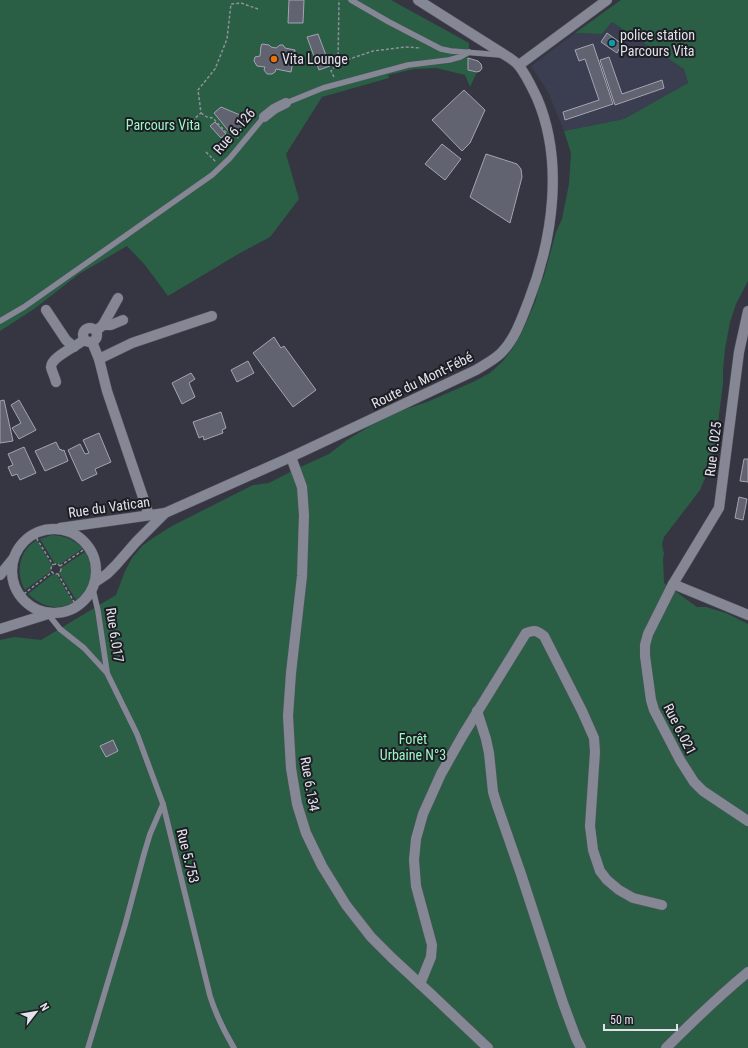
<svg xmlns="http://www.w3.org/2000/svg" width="748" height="1048" font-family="'Roboto Condensed',sans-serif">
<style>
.built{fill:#3b3d50}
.green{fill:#2a5f45}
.building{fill:#626371;stroke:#a2a4b3}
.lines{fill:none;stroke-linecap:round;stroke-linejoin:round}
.service-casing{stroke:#53545f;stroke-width:6}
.minor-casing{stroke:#53545f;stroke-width:11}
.tertiary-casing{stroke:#53545f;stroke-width:11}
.path{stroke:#8f909a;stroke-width:1.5;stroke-dasharray:3 2;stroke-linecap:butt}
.service{stroke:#858795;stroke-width:5.5}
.minor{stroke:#858795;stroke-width:10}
.tertiary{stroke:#858795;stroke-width:10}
.culture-dot{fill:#0f9aa8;stroke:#1d1e24;stroke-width:1.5}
.food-dot{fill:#e8710a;stroke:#1d1e24;stroke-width:1.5}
.labels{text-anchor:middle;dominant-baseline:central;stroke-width:4;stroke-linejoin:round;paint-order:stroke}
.poi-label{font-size:14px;fill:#e1e2ea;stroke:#1d1e24;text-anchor:start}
.park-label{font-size:14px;fill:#9cf7c6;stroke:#1d1e24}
.street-label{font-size:14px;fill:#e1e2ea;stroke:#1d1e24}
</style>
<rect width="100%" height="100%" fill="#353642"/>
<!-- built -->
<polygon class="built" points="612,22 684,69 688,83 624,119 564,131 548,92 531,66 575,33 602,34"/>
<!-- green -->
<g class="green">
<polygon points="0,0 391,0 469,43 468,69 477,72 470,87 465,75 436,68 414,69 388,75 389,78 322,97 286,154 299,199 270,237 240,253 168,296 145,265 127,246 79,274 34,309 0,331"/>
<polygon points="621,0 748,0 748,281 736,304 730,322 725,349 723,370 723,383 719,415 717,444 713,459 700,490 664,537 662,544 664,554 663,558 664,583 697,607 706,607 726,613 748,624 748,1048 0,1048 0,640 14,637 41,640 116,595 125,571 132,558 142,546 153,538 172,526 253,485 269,483 296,469 329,454 347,440 370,426 403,410 427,402 473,382 490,373 503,361 513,348 523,330 536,300 538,289 544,276 556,232 562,219 569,184 571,153 564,131 624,119 688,83 684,69 612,22 602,34 575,33"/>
<path d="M52 535C66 536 72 539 83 548L59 565 55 564 40 539Z"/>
<path d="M37 540 52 566 51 571 25 590C15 573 19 550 37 540Z"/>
<path d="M85 552C95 568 91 589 76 600L59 573 61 568Z"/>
<path d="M53 574 57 575 73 602C57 612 41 606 28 594Z"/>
</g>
<!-- building -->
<g class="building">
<polygon points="289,0 304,0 303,23 288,23"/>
<polygon points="607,33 622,44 617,53 601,42"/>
<polygon points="318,34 330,66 319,70 307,37"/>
<polygon points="262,44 269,45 271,47 276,48 280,45 283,45 285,48 295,50 291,72 276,69 275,72 272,74 267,74 264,70 265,67 257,66 254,61 255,57 260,56 261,46"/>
<polygon points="593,44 613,104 565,120 563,112 599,100 585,59 579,61 575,50"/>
<polygon points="609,57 622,94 662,80 664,88 615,105 600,60"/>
<polygon points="468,58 478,61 481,64 482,68 480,71 477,72 468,70"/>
<polygon points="464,90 485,110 470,143 462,151 432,120"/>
<polygon points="221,107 252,120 231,134 214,113"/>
<polygon points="215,122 226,134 221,138 210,126"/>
<polygon points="442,144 461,159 445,180 425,164"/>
<polygon points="486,154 517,164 521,169 522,177 510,223 470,197"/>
<polygon points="274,337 281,348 284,346 316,390 293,407 253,353"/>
<polygon points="248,361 254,373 237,382 231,370"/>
<polygon points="191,373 195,379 189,383 195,397 182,404 172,383"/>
<polygon points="4,400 13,441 0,443 0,401"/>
<polygon points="19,400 36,430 19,439 12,428 21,423 11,405"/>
<polygon points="221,412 226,428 222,430 223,433 204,440 203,436 199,438 193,422"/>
<polygon points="99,433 111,462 95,469 97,474 82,481 68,450 80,444 85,454 89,453 83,440"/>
<polygon points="56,442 60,450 61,449 62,451 64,450 68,461 45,471 35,451"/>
<polygon points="24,447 36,473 20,480 17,474 12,476 8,467 13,465 8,454"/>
<polygon points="744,459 748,459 748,482 740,481"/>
<polygon points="739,497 747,499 743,520 735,518"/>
<polygon points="113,740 118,751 106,757 100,746"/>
</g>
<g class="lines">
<defs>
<g id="service">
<polyline points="351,0 389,22 441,49 451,51 501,55"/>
<polyline points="286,103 323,88 408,65 449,60 460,57 469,52"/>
<polyline points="0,321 24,307 212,175 230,158 264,117"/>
<polyline points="93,590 98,611 107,672"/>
<path d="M48 614 60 629 84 648 107 673 137 734 163 804 210 996C216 1015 224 1031 234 1048"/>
<polyline points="88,1048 125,925 144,854 150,834 163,804"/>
</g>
<g id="minor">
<polyline points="264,117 274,109 286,103"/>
<polyline points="46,310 66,340 74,347"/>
<polyline points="748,311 739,352 719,508 673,584 648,634 645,645 645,656 651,700 654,710 680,760 694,782 703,791 748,821"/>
<polyline points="103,325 111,325 123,320"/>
<circle cx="90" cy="335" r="7"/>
<polyline points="96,331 103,325 118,298"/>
<polyline points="92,342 99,359 107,391 149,515"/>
<polyline points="99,359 132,343 212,316"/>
<path d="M56 382C55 377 52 372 51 367 51 357 77 346 84 340"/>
<polyline points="291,457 302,487 304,515 302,576 291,673 288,716 291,768 297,804 306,833 322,866 346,905 371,937 392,958 432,995 488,1048"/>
<polyline points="673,584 748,615"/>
<polyline points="477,711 486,739 489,753 493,792 497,805 521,874 563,1003 576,1038 581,1048"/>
<path d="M420 984 431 957 432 945 416 886 414 860 416 839 423 814 441 774 463 735 526 633C535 629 537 631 544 636L582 711 594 738 595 752 590 826 593 850 600 871 607 880 619 890 633 898 662 905"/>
<path d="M666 1048C692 1022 719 996 748 972"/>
</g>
<g id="tertiary">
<polyline points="519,65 607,0"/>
<polyline points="60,528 165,513"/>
<circle cx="54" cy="571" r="42"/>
<polyline points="0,575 13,559"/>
<path d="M95 582 107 574 116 565 136 542 165 513 291 457 476 370C484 365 494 360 501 353 515 339 522 318 529 300 553 238 564 161 537 98 532 88 527 76 519 66 516 62 510 58 505 55L418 0"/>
<polyline points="0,629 48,614"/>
</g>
</defs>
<!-- service casing -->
<use href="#service" class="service-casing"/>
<!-- minor casing -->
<use href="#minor" class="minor-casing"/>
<!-- tertiary casing -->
<use href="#tertiary" class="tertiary-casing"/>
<!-- path -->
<g class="path">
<polyline points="338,63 373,51 405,47 421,48"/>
<polyline points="334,77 331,71 338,63 339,0"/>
<polyline points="201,113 207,117 213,118 232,139 235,135 238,138"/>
<polyline points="192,121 201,113 198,90 215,69 227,39 231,4 241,3 258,9"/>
<polyline points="206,152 216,162"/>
<polyline points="34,534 53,565"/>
<circle cx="56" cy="569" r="5"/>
<polyline points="60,566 89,546"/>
<polyline points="58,574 77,607"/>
<polyline points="20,597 52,572"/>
</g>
<!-- service -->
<use href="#service" class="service"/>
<!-- minor -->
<use href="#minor" class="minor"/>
<!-- tertiary -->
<use href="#tertiary" class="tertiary"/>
</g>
<!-- markers -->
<circle class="culture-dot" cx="612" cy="43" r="4"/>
<circle class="food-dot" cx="274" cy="59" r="4"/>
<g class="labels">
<!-- poi labels -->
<g class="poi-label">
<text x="620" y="35">police station<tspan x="620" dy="16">Parcours Vita</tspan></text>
<text x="282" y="59">Vita Lounge</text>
</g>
<!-- park labels -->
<g class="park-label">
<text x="163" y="125">Parcours Vita</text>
<text x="413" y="739">Forêt<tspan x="413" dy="16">Urbaine N°3</tspan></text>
</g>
<!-- street labels -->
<g class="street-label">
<text transform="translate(234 131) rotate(-49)">Rue 6.126</text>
<text transform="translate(422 380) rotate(-26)">Route du Mont-Fébé</text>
<text transform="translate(713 449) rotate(-83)">Rue 6.025</text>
<text transform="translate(109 507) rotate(-8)">Rue du Vatican</text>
<text transform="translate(115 635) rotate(81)">Rue 6.017</text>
<text transform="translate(680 729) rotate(63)">Rue 6.021</text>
<text transform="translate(310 784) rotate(80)">Rue 6.134</text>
<text transform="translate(188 856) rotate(76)">Rue 5.753</text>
</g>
</g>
<!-- north arrow -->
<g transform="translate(36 1012) rotate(59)" stroke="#1d1e24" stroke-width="3" paint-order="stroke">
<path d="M0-3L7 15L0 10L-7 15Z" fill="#e1e2ea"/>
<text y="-6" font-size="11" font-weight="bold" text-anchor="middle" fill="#e1e2ea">N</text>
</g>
<!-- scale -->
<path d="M604 1024v6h73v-6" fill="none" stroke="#e1e2ea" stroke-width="2"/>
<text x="610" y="1024" font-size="12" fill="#e1e2ea" stroke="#1d1e24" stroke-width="3" paint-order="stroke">50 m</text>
</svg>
